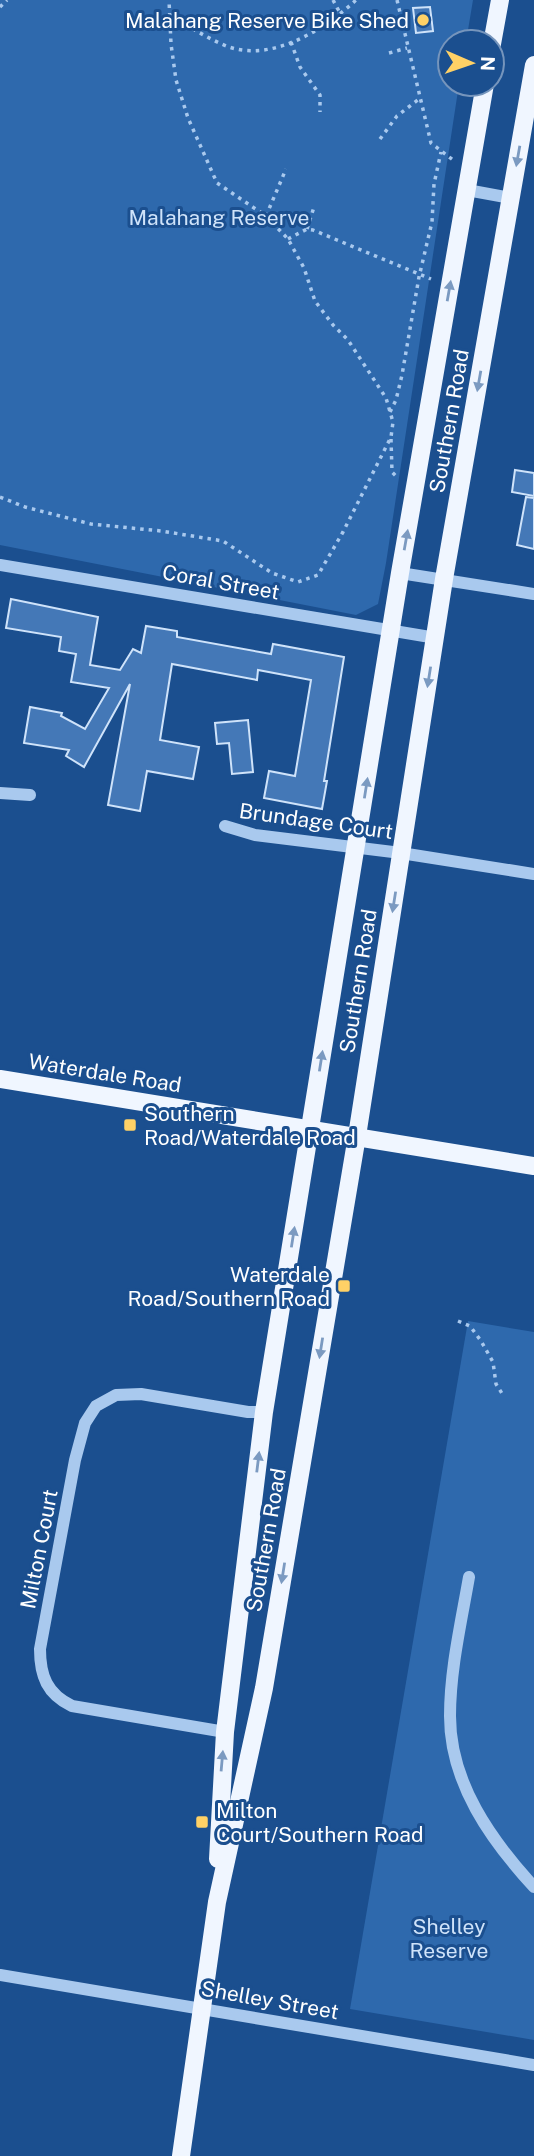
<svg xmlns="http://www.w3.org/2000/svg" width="534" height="2156" font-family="'Public Sans',sans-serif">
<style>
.green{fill:#2e69ad}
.building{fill:#4478b7;stroke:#cfe3fa;stroke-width:2}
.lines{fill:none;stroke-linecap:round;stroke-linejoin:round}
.path{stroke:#a9c9ee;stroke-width:3.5;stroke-dasharray:3.5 5;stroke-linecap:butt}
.minor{stroke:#a9c9ee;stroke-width:12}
.major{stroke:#f0f6ff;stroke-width:18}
.oneway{fill:#7b9ac1}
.poi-dot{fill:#ffd166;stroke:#1b4f8f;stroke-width:2.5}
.labels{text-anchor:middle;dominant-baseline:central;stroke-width:6;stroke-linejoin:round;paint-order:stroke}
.poi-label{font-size:21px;fill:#fff;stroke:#1b4f8f;text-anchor:end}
.park-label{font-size:21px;fill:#cfe3fa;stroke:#1b4f8f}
.street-label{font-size:21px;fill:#fff;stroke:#1b4f8f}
</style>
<rect width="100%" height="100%" fill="#1b4f8f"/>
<!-- green -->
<g class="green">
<polygon points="0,0 473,0 466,42 450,42 450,84 459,84 386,563 378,604 356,615 0,545"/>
<polygon points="468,1321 534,1332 534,2040 350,2009"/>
</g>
<!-- building -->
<g class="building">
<polygon points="430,7 433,31 416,33 413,8"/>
<polygon points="515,470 534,473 534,496 512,492"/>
<polygon points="526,497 534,498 534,549 517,545"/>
<polygon points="11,599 98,617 90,665 120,670 133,649 141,653 146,626 177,631 177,637 271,654 273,644 344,657 324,781 327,781 322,809 264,798 269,771 295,776 311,680 258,670 257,680 172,664 160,740 199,747 193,779 147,771 140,811 108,805 130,684 84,767 66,756 69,750 24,743 30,707 62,713 61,716 85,729 109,688 71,682 76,654 59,651 61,637 6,628"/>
<polygon points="248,720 253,772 232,774 229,743 217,744 215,723"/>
</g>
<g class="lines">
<!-- path -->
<g class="path">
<polyline points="333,0 341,15"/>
<polyline points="397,0 431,143 453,160"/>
<polyline points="0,7 7,0"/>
<path d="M171 15C190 27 208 39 229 47 273 62 325 29 356 0"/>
<polyline points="291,42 300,67 320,95 320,112"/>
<polyline points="389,53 407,48"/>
<polyline points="380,139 397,116 419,99"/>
<polyline points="266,216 286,169"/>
<polyline points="307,229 314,207"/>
<polyline points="288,239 307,229 313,230 431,279"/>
<polyline points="390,412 396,400 402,375 419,277 432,222 434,184 441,152"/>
<polyline points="391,439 392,472 398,478"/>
<polyline points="0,497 25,507 91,524 161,531 223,541 272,573 298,582 318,575 343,532 391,437 393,422 386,398 348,340 333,325 315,301 304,268 288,239 266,216 217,183 188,118 176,80 171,44 169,0"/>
<polyline points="458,1321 470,1326 481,1341 493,1362 496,1384 503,1395"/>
</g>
<!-- minor -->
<g class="minor">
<polyline points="467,190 511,198"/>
<polyline points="0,565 436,638"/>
<polyline points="400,573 534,594"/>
<polyline points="0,793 30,795"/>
<polyline points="225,826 255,835 401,853 534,874"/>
<path d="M469 1577C461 1623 450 1670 450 1716 450 1783 491 1840 534 1887"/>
<path d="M225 1732 72 1706C47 1694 40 1676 40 1649L75 1460 85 1423 96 1406 116 1395 141 1394 248 1412H264"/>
<polyline points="0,1975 534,2065"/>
</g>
<!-- major -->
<g class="major">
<polyline points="492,44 500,0"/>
<polyline points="0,1079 534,1166"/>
<polyline points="218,1859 225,1732 264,1412 400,573 485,84"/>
<polyline points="181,2156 217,1902 264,1688 357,1136 444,579 534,65"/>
</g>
</g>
<!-- one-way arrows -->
<defs><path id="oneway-solid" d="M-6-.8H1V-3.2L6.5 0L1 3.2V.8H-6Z" transform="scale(1.75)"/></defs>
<g class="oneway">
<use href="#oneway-solid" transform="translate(518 156) rotate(100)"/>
<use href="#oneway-solid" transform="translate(449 291) rotate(-80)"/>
<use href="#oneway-solid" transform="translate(479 381) rotate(100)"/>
<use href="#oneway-solid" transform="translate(406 540) rotate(-80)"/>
<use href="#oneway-solid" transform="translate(429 677) rotate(99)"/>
<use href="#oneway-solid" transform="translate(366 788) rotate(-81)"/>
<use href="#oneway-solid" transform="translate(394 902) rotate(99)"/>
<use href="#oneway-solid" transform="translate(321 1061) rotate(-81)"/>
<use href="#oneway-solid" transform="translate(293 1237) rotate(-81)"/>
<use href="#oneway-solid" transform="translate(321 1348) rotate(99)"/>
<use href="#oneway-solid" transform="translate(258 1462) rotate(-83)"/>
<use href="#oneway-solid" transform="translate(283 1573) rotate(99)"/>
<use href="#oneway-solid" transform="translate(222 1761) rotate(-85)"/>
</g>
<!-- markers -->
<g class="poi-dot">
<circle cx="423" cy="20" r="7"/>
<rect x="123" y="1118" width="14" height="14" rx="3.5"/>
<rect x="337" y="1279" width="14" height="14" rx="3.5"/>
<rect x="195" y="1815" width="14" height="14" rx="3.5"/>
</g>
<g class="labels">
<!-- poi labels -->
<g class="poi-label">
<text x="409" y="20">Malahang Reserve Bike Shed</text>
<text x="144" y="1113" text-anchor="start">Southern<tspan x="144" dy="24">Road/Waterdale Road</tspan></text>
<text x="330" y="1274">Waterdale<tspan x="330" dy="24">Road/Southern Road</tspan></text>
<text x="216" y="1810" text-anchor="start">Milton<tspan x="216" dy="24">Court/Southern Road</tspan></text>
</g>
<!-- park labels -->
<g class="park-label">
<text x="219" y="217">Malahang Reserve</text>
<text x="449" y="1926">Shelley<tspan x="449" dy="24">Reserve</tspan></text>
</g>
<!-- street labels -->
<g class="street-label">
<text transform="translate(449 421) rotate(-80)">Southern Road</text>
<text transform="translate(221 582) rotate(10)">Coral Street</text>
<text transform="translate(316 821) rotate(8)">Brundage Court</text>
<text transform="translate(358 981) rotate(-81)">Southern Road</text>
<text transform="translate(105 1073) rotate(9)">Waterdale Road</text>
<text transform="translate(266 1540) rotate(-80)">Southern Road</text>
<text transform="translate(39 1549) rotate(-79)">Milton Court</text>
<text transform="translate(270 2000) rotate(10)">Shelley Street</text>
</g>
</g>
<!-- north arrow -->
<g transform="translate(471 63) rotate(92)"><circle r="33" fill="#1b4f8f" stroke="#7695bc" stroke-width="2"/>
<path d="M0-5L12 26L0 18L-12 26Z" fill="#ffd166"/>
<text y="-10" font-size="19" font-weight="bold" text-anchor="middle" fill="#ffffff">N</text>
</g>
</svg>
